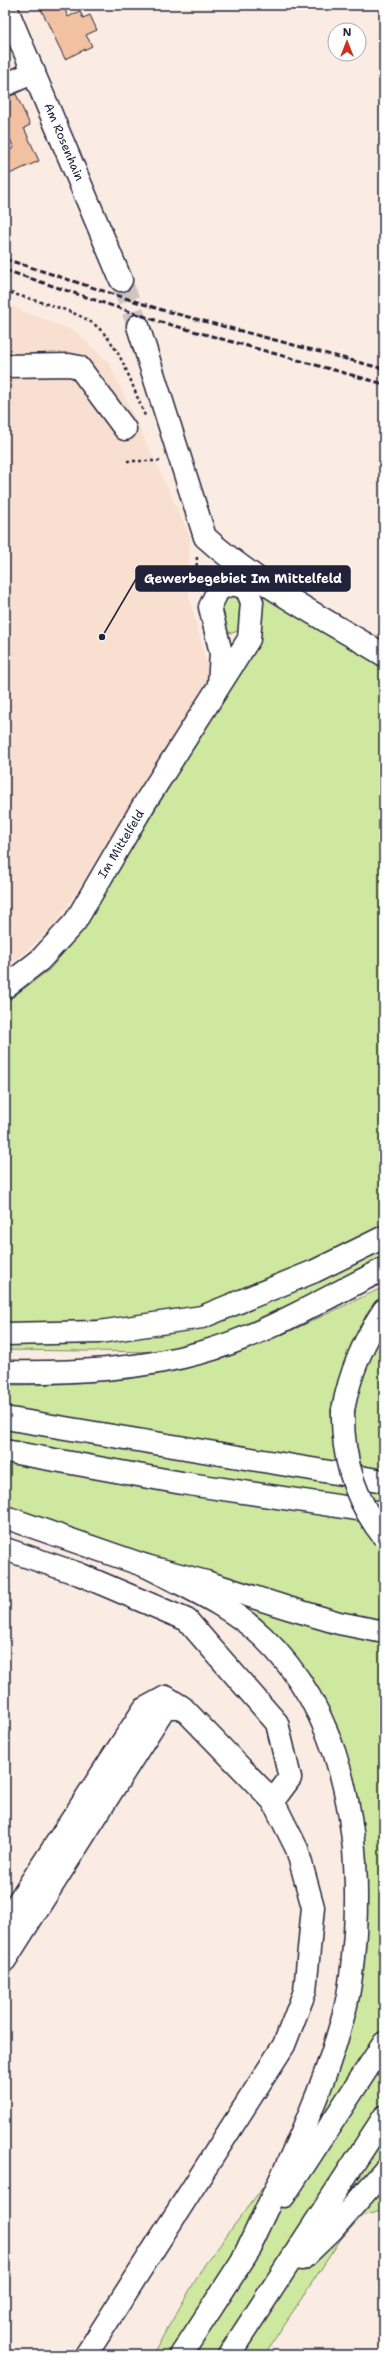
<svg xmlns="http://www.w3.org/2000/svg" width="389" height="2360" font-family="'Shantell Sans',sans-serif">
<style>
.built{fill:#f8dfd0}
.green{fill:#cee99f;stroke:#78866d}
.building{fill:#f2c1a2;stroke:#22223b}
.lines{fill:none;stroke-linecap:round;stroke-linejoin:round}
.minor-tunnel{stroke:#d0c4c1;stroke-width:22;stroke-dasharray:22 11;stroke-linecap:butt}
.minor-casing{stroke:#22223b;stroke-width:25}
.highway-casing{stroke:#22223b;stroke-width:25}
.path{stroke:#22223b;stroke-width:2.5;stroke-dasharray:3 3;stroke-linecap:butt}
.minor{stroke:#fff;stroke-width:22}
.highway{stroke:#fff;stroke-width:22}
.rail{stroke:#22223b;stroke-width:3;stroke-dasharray:6 3;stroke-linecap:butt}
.highway-bridge-casing{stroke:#22223b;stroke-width:25;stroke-linecap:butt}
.highway-bridge{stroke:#fff;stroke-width:22}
.labels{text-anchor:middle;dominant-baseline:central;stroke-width:3.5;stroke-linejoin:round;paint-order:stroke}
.street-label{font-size:12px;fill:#22223b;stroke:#fff}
.leader{fill:none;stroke:#22223b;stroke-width:1.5}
.callout-dot{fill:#22223b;stroke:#fff;stroke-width:1.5}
.callout{fill:#22223b;stroke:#22223b;stroke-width:1.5}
.callout-label{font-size:13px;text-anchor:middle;font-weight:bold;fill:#fff}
</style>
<rect width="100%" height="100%" fill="#fbece3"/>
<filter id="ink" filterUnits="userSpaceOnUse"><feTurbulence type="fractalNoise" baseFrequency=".025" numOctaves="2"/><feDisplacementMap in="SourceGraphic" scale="8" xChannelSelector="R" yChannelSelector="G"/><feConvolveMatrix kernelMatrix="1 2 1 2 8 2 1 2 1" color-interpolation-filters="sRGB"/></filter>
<g filter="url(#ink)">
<!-- built -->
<polygon class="built" points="5,304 76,332 109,363 190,536 189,596 210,677 56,924 5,970"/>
<!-- green -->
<g class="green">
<polygon points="258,585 384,665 384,1261 228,1332 164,1352 5,1350 5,1003 50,969 76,938 252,653"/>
<polygon points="233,595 240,602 238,631 232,633 226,632 219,610 223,598"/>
<path d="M384 1287V2210L362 2216 341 2239 264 2355H152L205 2264 321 2110 365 1920 320 1698 278 1637 234 1604 5 1504V1385C85 1385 168 1379 243 1350 291 1333 338 1308 384 1287Z"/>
</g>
<!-- building -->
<g class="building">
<polygon points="39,5 63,5 68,17 80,11 83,18 90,15 97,30 86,35 92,46 65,59"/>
<polygon points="16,94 30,125 24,128 39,161 5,176 5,152 14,148 5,128 5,97"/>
</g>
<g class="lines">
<!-- minor-tunnel -->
<polyline class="minor-tunnel" points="121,280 138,326"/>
<defs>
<g id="minor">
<polyline points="5,5 121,280"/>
<polyline points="5,85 34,72"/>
<path d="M138 326 205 537C258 585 323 618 384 655"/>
<polyline points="5,366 69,365 79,367 125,429"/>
<polyline points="5,987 40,960 75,922 146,801 249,639 252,602 246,588 232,584 218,590 210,607 221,653 219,685"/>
<polyline points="5,1334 99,1332 202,1317 315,1271 384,1237"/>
<polyline points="5,1549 79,1574 187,1620 277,1723 290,1778 273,1801 182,1707 166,1697 144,1709 5,1922"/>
<polyline points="5,1960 165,1707 181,1707"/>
<polyline points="86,2355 284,2045 305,1991 313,1907 297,1849 273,1801"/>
</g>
<g id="highway">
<path d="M5 1372C71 1373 139 1370 203 1352 267 1334 325 1298 384 1269"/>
<path d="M343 1410C350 1373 363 1341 384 1310"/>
<polyline points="5,1418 384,1481"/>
<polyline points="5,1451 182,1483 384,1513"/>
<polyline points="5,1517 146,1566 206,1582 288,1608 339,1623 384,1632"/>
<path d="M146 1566C186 1587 231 1606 263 1637 342 1712 361 1829 355 1933 353 1959 351 1987 344 2013 322 2099 280 2179 243 2259"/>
<polyline points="284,2196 384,2043"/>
<polyline points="302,2259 332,2230 384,2171"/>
<polyline points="181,2355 251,2247"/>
<polyline points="229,2355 384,2117"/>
</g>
</defs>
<!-- minor casing -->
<use href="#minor" class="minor-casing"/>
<!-- highway casing -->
<use href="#highway" class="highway-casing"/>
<!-- path -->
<g class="path">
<path d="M5 291C31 300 60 306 84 318 119 335 131 385 146 418"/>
<polyline points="127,461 161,461"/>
<polyline points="196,590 197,555"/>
</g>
<!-- minor -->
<use href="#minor" class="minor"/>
<!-- highway -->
<use href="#highway" class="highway"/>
<!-- rail -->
<g class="rail">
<polyline points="5,259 162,310 384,369"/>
<polyline points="5,270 161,322 384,384"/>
</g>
<defs>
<path id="highway-bridge" d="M343 1410C342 1457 354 1500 384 1537"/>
</defs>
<!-- highway-bridge casing -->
<use href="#highway-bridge" class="highway-bridge-casing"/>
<!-- highway-bridge -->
<use href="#highway-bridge" class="highway-bridge"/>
</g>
</g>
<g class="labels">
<!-- street labels -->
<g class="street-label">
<text transform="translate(64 142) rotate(67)">Am Rosenhain</text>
<text transform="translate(121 844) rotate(-59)">Im Mittelfeld</text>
</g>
</g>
<!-- callouts -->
<path class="leader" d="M102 637L136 579"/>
<circle class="callout-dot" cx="102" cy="637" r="4"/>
<rect class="callout" x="136" y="566" width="214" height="25" rx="4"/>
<g class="callout-label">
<text x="243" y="583">Gewerbegebiet Im Mittelfeld</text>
</g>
<!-- margin -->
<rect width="389" height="2360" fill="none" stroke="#fff" stroke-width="20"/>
<rect x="10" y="10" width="369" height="2340" fill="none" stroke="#22223b" stroke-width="1.5" filter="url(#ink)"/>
<!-- north arrow -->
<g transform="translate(347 42)"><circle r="19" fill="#ffffff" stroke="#a7a7b1"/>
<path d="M0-3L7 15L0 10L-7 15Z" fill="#c8321e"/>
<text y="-6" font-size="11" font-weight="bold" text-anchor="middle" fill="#22223b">N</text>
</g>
</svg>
